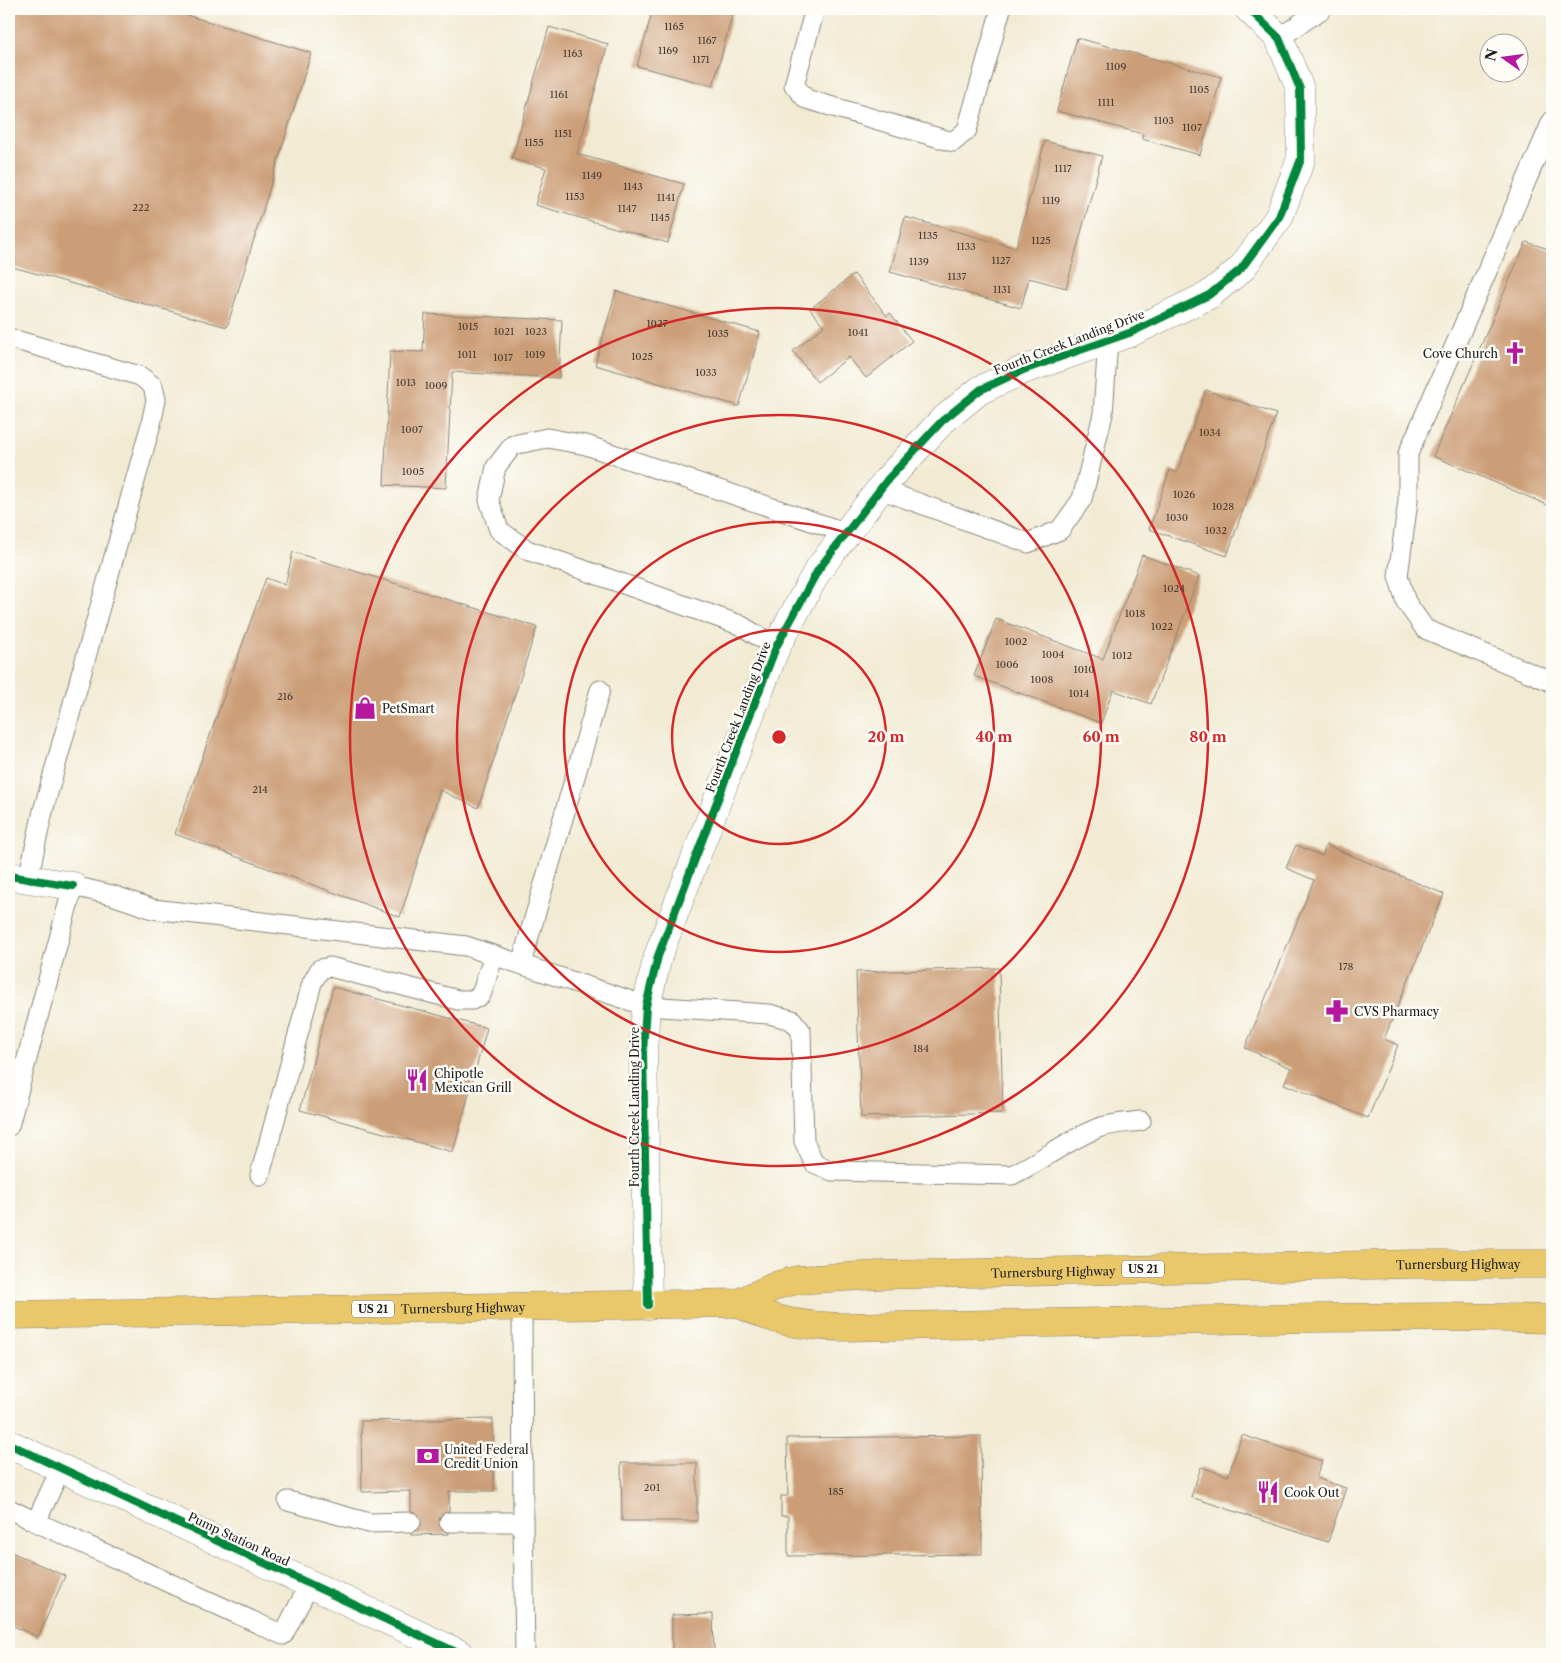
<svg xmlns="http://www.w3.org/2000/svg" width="1561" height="1663" font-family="'Libre Caslon Text',serif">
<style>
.building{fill:#cc9e77}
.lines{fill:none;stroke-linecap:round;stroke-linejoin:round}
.service-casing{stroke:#878478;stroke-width:21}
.minor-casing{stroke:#878478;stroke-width:29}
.primary-casing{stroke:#878478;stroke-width:29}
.service{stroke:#fff;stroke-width:19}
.minor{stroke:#fff;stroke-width:28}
.primary{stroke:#eac769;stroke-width:28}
.cycleway-casing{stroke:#fdfcf7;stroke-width:11}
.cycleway{stroke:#00873e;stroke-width:8}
.ring{fill:none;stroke:#d62828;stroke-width:2.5}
.labels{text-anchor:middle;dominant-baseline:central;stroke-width:5;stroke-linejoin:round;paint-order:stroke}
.number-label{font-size:10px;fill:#483c33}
.shield{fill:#fdfcf7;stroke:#605f5e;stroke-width:1}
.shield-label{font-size:11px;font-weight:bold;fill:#1c1c1c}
.street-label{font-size:12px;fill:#1c1c1c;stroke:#fdfcf7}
.poi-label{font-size:12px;fill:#1c1c1c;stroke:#fdfcf7;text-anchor:start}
.centre{fill:#d62828;stroke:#fdfcf7;stroke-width:2.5}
.ring-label{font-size:15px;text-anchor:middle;font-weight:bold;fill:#d62828;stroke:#fdfcf7;stroke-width:5;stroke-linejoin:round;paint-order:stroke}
</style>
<rect width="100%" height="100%" fill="#fdfcf7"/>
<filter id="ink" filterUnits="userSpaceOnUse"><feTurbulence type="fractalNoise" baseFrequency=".02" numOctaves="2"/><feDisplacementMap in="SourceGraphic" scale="10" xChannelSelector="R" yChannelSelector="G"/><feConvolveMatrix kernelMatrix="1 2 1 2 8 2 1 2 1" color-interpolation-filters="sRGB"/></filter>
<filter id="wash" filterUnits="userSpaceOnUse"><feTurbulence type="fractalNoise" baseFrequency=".0096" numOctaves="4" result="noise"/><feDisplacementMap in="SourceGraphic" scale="20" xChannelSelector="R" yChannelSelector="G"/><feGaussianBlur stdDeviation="1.12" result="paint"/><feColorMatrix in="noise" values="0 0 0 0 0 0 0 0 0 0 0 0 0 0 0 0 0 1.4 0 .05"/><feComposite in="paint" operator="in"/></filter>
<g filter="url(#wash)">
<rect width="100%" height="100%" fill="#f2ebd4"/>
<g id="blocks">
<!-- building -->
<g class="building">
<polygon points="9,9 167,9 311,53 227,327 9,266"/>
<polygon points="653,9 734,9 713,86 637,66"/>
<polygon points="549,27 608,44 577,154 684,184 668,243 535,205 546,168 512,159"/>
<polygon points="1077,38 1221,77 1200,155 1142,139 1143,134 1057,111"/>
<polygon points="1045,141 1102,156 1066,288 1029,278 1021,308 890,272 905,217 1016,248"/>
<polygon points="1526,242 1552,250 1552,507 1433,456"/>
<polygon points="854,274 887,316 890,313 912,341 866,378 849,357 817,382 793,351 824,326 810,309"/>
<polygon points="616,291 760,332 739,406 595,365"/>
<polygon points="425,314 562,320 559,378 452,372 446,488 384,485 390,351 423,352"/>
<polygon points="1206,390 1276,414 1227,556 1149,529 1170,470 1177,473"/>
<polygon points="293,552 537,627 478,808 440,790 400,917 175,834 266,578 285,585"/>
<polygon points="1142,555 1199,576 1151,704 1113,690 1101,723 974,676 996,619 1103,659"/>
<polygon points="1296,845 1322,856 1326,845 1444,894 1384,1039 1398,1045 1368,1118 1284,1084 1291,1068 1245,1048 1314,880 1286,868"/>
<polygon points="999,968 1003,1113 861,1117 856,972"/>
<polygon points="333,987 487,1028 453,1152 300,1110"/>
<polygon points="493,1419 494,1491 449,1491 449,1534 411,1535 411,1491 362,1492 361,1421"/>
<polygon points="1242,1435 1322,1461 1316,1478 1346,1488 1328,1542 1191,1497 1201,1467 1228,1476"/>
<polygon points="981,1436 982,1554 788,1556 788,1516 781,1516 781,1496 788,1496 787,1438"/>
<polygon points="621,1463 697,1463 697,1521 622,1521"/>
<polygon points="9,1551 65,1576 38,1637 9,1624"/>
<polygon points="713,1614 714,1654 672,1654 672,1615"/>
</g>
</g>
</g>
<g filter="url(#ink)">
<use href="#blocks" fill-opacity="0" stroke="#878478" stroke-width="1"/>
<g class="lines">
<defs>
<g id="service">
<polyline points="815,9 794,85 806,99 953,142 967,130 1001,9"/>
<polyline points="1279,38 1322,9"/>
<polyline points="1552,121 1408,454 1408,501 1398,576 1406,602 1425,629 1552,682"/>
<polyline points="9,338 140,376 153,386 156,400 151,424 43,811 28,879"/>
<polyline points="880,489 1028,543 1060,530 1082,499 1103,414 1108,340"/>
<polyline points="776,647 740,625 527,550 499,530 489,500 496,467 513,445 547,438 586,445 847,533"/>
<polyline points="521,964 600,690"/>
<path d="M9 1126 73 886 112 895 153 909 466 946 646 1006 769 1014 792 1020 801 1031 804 1141 814 1163 832 1171 1012 1175C1043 1160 1066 1141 1098 1128 1111 1123 1127 1123 1141 1121"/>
<polyline points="260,1175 312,983 320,969 330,967 458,1000 472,1000 481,995 494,955"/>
<polyline points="522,1307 523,1522 525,1654"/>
<polyline points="288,1501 369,1523 411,1522"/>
<polyline points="9,1509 36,1522 61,1468"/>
<polyline points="36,1522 283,1635 310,1584"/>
<polyline points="449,1522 523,1522"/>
</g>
<g id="minor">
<polyline points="9,876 73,886"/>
<polyline points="648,1305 643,1052 646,1006 658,956 776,647 818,570 888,479 942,421 980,390 1023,370 1132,332 1209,295 1241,269 1279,217 1301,159 1300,89 1279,38 1249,9"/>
<polyline points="9,1444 460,1654"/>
</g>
<g id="primary">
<path d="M738 1303C773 1322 803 1326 843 1327L1317 1318 1450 1317 1552 1319"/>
<path id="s1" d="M9 1315 738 1303 778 1285 797 1280 879 1275 1417 1264H1552"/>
</g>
</defs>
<!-- service casing -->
<use href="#service" class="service-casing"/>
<!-- minor casing -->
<use href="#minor" class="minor-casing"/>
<!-- primary casing -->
<use href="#primary" class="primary-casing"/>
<!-- service -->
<use href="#service" class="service"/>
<!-- minor -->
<use href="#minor" class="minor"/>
<!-- primary -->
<use href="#primary" class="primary"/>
<defs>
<g id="cycleway">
<polyline points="9,876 73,886"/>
<polyline points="648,1305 643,1052 646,1006 658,956 776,647 818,570 888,479 942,421 980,390 1023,370 1132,332 1209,295 1241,269 1279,217 1301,159 1300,89 1279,38 1249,9"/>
<polyline points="9,1444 460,1654"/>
</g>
</defs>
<!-- cycleway casing -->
<use href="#cycleway" class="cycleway-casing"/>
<!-- cycleway -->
<use href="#cycleway" class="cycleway"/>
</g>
</g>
<!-- distance rings -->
<g class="ring">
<circle cx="779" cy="737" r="107"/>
<circle cx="779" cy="737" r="215"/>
<circle cx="779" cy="737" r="322"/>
<circle cx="779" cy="737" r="429"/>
</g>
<!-- icons -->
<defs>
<symbol id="church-bare" viewBox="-9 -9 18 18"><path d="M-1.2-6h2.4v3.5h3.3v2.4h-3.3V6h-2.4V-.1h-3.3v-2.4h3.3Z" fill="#b5179e" stroke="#fdfcf7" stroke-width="2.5" paint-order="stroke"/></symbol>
<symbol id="shop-bare" viewBox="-9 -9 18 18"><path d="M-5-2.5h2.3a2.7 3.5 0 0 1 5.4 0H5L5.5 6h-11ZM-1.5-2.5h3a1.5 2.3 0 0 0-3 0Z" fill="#b5179e" stroke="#fdfcf7" stroke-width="2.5" paint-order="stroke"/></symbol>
<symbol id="pharmacy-bare" viewBox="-9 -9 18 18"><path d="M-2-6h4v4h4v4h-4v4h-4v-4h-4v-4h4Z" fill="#b5179e" stroke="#fdfcf7" stroke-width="2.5" paint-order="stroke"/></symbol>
<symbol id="restaurant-bare" viewBox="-9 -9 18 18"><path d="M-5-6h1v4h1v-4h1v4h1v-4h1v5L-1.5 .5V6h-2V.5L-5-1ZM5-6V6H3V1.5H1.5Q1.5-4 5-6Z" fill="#b5179e" stroke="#fdfcf7" stroke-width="2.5" paint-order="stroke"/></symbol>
<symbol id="bank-bare" viewBox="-9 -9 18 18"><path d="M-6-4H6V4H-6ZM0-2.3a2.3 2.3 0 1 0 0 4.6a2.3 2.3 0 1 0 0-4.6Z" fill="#b5179e" stroke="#fdfcf7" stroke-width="2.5" paint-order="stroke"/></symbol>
</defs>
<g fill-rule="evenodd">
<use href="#church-bare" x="1499" y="337" width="32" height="32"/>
<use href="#shop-bare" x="349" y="692" width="32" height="32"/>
<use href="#pharmacy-bare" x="1321" y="995" width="32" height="32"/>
<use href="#restaurant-bare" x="401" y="1064" width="32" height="32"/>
<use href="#bank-bare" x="412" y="1440" width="32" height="32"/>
<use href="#restaurant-bare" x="1252" y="1476" width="32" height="32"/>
</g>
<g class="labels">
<!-- number labels -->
<g class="number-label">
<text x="674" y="26">1165</text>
<text x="707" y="40">1167</text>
<text x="668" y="50">1169</text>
<text x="573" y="53">1163</text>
<text x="701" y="59">1171</text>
<text x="1116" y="66">1109</text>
<text x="1199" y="89">1105</text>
<text x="559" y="94">1161</text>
<text x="1106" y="102">1111</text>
<text x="1164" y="120">1103</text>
<text x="1192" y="127">1107</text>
<text x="563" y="133">1151</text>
<text x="534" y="142">1155</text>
<text x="1063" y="168">1117</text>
<text x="592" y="175">1149</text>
<text x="633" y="186">1143</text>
<text x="575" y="196">1153</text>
<text x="666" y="197">1141</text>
<text x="1051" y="200">1119</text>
<text x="141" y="207">222</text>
<text x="627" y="208">1147</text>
<text x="660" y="217">1145</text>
<text x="928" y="235">1135</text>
<text x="1041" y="240">1125</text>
<text x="966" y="246">1133</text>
<text x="1001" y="260">1127</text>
<text x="919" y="261">1139</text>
<text x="957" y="276">1137</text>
<text x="1002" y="289">1131</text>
<text x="657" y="323">1027</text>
<text x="468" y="326">1015</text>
<text x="504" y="331">1021</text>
<text x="536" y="331">1023</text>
<text x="858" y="332">1041</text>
<text x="718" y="333">1035</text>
<text x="467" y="354">1011</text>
<text x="535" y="354">1019</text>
<text x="642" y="356">1025</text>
<text x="503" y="357">1017</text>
<text x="706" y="372">1033</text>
<text x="406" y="382">1013</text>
<text x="436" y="385">1009</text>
<text x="412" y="429">1007</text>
<text x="1210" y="432">1034</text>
<text x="413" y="471">1005</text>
<text x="1184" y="494">1026</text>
<text x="1223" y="506">1028</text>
<text x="1177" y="517">1030</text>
<text x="1216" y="530">1032</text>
<text x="1174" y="588">1024</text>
<text x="1135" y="613">1018</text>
<text x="1162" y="626">1022</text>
<text x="1016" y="641">1002</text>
<text x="1053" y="654">1004</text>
<text x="1122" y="655">1012</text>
<text x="1007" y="664">1006</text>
<text x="1084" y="669">1010</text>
<text x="1042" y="679">1008</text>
<text x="1079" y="693">1014</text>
<text x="285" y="696">216</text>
<text x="260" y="789">214</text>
<text x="1346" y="966">178</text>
<text x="921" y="1048">184</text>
<text x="652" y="1487">201</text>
<text x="836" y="1491">185</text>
</g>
<!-- shield labels -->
<g class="shield">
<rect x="1122" y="1260.5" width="42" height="17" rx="4"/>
<rect x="352" y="1300.5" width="42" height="17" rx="4"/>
</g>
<g class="shield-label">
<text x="1143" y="1269">US 21</text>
<text x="373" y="1309">US 21</text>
</g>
<!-- street labels -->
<g class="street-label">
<text transform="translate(1069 342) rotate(-21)">Fourth Creek Landing Drive</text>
<text transform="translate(738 717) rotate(-69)">Fourth Creek Landing Drive</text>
<text transform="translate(634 1107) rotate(-90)">Fourth Creek Landing Drive</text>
<text stroke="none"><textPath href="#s1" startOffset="1454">Turnersburg Highway</textPath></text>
<text stroke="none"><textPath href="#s1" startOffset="1049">Turnersburg Highway</textPath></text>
<text stroke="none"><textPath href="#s1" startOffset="454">Turnersburg Highway</textPath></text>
<text transform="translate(239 1539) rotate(25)">Pump Station Road</text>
</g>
<!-- poi labels -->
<g class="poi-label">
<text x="1498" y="353" text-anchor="end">Cove Church</text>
<text x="382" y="708">PetSmart</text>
<text x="1354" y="1011">CVS Pharmacy</text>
<text x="434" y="1073">Chipotle<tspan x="434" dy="14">Mexican Grill</tspan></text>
<text x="444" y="1449">United Federal<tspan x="444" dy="14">Credit Union</tspan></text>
<text x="1284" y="1492">Cook Out</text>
</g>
</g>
<circle cx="779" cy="737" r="8" class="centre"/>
<g class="ring-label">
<text x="886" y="742">20 m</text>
<text x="994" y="742">40 m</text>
<text x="1101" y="742">60 m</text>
<text x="1208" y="742">80 m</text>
</g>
<!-- margin -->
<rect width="1561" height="1663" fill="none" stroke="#fdfcf7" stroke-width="30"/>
<!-- north arrow -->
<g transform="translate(1504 58) rotate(284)"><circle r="24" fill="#fdfcf7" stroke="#a3a29f"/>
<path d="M0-4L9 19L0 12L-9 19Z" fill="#b5179e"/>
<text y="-8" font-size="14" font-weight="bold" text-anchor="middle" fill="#1c1c1c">N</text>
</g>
</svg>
